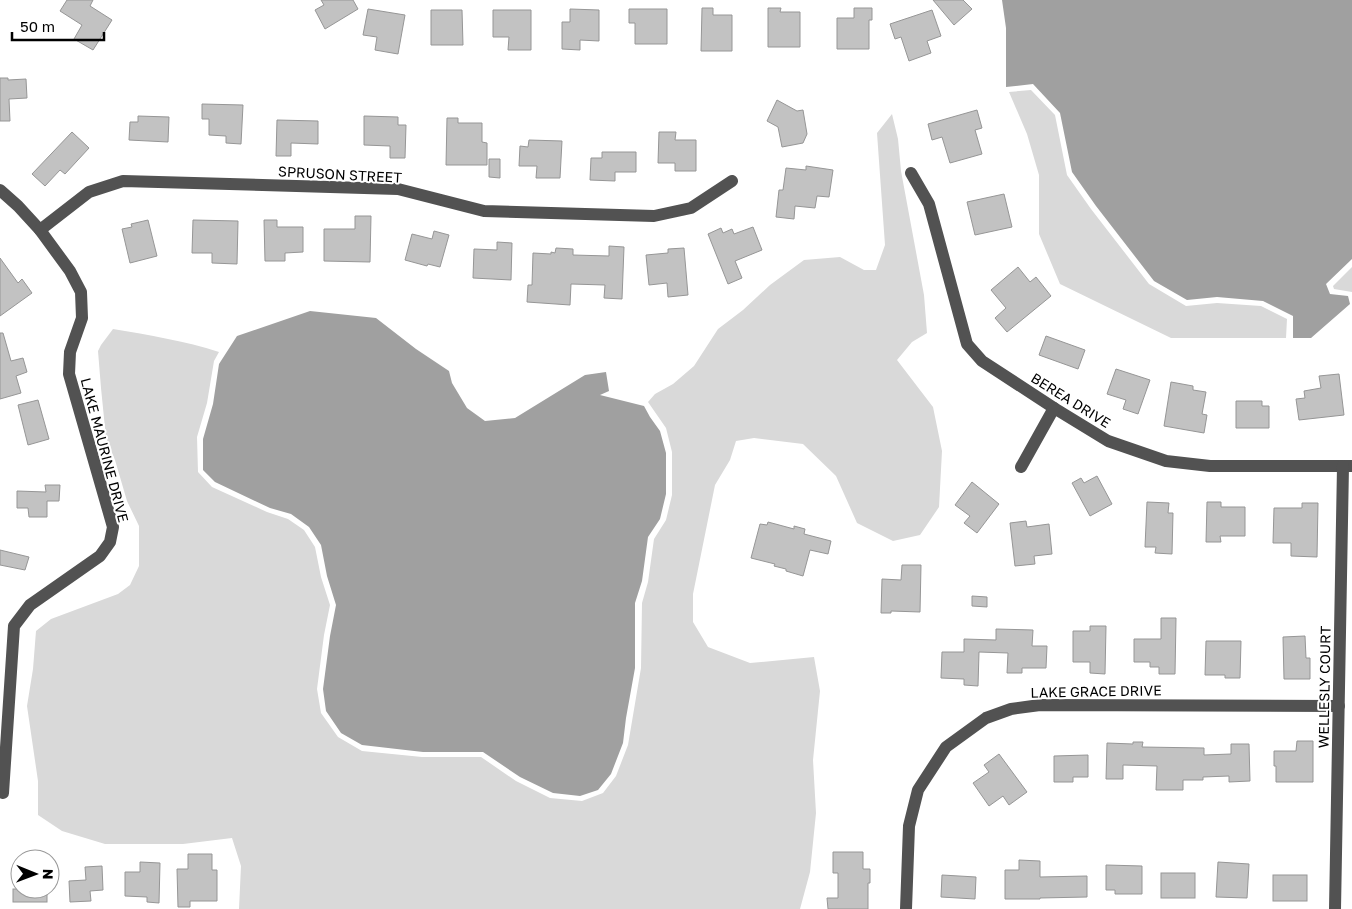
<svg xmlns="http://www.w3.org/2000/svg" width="1352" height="909" font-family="'Golos Text',sans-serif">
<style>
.green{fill:#d9d9d9}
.water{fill:#a0a0a0}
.building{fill:#c2c2c2;stroke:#969696}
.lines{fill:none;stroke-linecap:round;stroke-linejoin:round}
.minor{stroke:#525252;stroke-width:12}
.labels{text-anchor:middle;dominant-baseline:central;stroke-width:4;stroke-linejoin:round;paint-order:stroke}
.street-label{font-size:14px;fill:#000;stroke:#fff}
</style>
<rect width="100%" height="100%" fill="#fff"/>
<!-- green -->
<g class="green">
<polygon points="1031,90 1055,115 1067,175 1091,209 1149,284 1186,306 1217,303 1261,306 1287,319 1286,338 1171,338 1060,284 1039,234 1039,175 1027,134 1009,92"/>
<path d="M892 114 898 139 901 171 924 295 927 333 912 342 897 360 933 407 942 451 939 507 920 535 893 541 857 523 836 476 803 444 754 438 736 441 730 460 715 485 693 594V622L708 647 750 663 814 657 820 691 813 760 816 813 810 872 800 909H239L241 866 232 838 183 844H105L62 831 38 815V781L27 706 33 669 36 631 51 619 118 594 130 585 139 566V526L127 501 115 460 106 438 101 388 98 351 101 345 113 329C149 335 185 341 219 352L214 361 207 403 197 437 198 472 212 487 267 512 288 519 304 530 315 547 321 577 330 605 324 635 317 689 321 713 338 737 362 751 422 757H481L516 781 550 798 582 801 603 793 616 776 628 745 641 668 642 603 648 582 654 539 666 520 672 495V452L666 428 648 402 655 394 673 384 694 366 718 329 743 310 770 285 804 260 840 257 864 270H876L885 245 877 133Z"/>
<polygon points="1352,267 1352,292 1334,289 1333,286"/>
</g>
<!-- water -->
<g class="water">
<polygon points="1002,0 1352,0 1352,259 1326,284 1330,294 1348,296 1350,304 1311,338 1293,338 1293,316 1263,301 1217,297 1187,300 1154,281 1096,206 1072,172 1060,113 1033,84 1006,87 1006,28"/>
<polygon points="310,311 376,318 416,349 449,371 452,383 467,408 485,421 515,418 585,375 606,372 609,391 600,395 644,406 650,417 660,431 666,453 666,494 660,519 648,537 642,581 635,603 635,668 626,718 623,743 611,774 598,790 580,796 553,793 520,777 483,752 423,752 362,745 341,733 326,711 323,689 330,636 336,605 327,576 321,545 309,527 291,514 270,508 215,482 203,470 203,439 213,404 219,364 237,336"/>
</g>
<!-- building -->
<g class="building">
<polygon points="67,0 93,0 90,6 112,20 93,50 74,39 82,25 60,11"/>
<polygon points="321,0 353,0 358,9 325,29 315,10 324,5"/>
<polygon points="933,0 963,0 972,9 954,25"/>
<polygon points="702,8 713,8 713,15 732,15 732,51 701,51"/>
<polygon points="768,8 781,8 780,12 800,12 800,47 768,47"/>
<polygon points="854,8 872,8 872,20 869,20 869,49 837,49 837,18 854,18"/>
<polygon points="368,9 405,15 398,54 375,50 377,37 363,35"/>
<polygon points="570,9 599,10 599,41 580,40 580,50 562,49 562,22 570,22"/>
<polygon points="629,9 667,9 667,44 635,44 635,23 629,23"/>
<polygon points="431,10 462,10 463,45 431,45"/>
<polygon points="493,10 531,10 531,50 508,50 509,37 493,37"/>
<polygon points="932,10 941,36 927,41 931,53 909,61 901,37 895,39 890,24"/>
<polygon points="0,78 8,78 8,80 26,79 27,98 9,99 10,121 0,121"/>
<polygon points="777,100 797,111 803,110 807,134 803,143 782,147 778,127 767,121"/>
<polygon points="202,104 243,105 241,144 226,143 226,136 209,135 209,119 202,119"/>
<polygon points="977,110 982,128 975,130 982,154 950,163 942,137 932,140 928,124"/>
<polygon points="138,116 169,117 168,142 129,140 130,122 138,122"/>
<polygon points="364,116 398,117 398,125 406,125 405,158 390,158 390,146 364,145"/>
<polygon points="447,118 458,118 458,123 482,123 482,142 487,143 487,165 446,165"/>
<polygon points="277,120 318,121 318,144 291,143 291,156 276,156"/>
<polygon points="72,132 89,148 65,174 60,170 45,186 32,174"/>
<polygon points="659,132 676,132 675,140 696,140 696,171 675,171 675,163 658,163"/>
<polygon points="529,140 562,141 560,178 536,178 537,166 519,166 520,146 528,147"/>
<polygon points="602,152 636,152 636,172 615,172 615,181 590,180 591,158 602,158"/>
<polygon points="489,159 500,159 500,178 489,177"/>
<polygon points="806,166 833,170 829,197 817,196 815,208 795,206 794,219 776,217 779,190 783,190 786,168 806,170"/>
<polygon points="1004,194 1012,227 975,235 967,202"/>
<polygon points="355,216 371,216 370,262 324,261 324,229 355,229"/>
<polygon points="148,220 157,256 130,263 122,229 132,227 131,224"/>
<polygon points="193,220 238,221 237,264 212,263 212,253 192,253"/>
<polygon points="264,220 277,220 277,227 303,227 303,252 285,253 285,261 265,261"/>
<polygon points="753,227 762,250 735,261 742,278 728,284 708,234 721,228 723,233 732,229 734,234"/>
<polygon points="434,231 449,235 440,267 428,264 427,266 405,260 412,234 432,239"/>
<polygon points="497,242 512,243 511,280 473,278 474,249 497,250"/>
<polygon points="609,246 624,247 622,299 604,298 605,285 571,284 570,305 527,302 528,285 532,285 533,253 551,254 551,252 555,253 556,248 573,249 573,255 609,256"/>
<polygon points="684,248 688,295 668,297 667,283 649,285 646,255 668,253 668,249"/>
<polygon points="0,258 18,283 22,279 32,293 0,316"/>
<polygon points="1018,267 1030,282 1036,277 1051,296 1007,332 995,318 1006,308 991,290"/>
<polygon points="0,333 3,333 11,361 23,358 27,372 16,376 21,393 0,399"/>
<polygon points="1046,336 1085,350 1078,369 1039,355"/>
<polygon points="1116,369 1150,380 1138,414 1123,409 1126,400 1107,394"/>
<polygon points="1339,374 1344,415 1299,420 1296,399 1305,398 1304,391 1321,388 1319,376"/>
<polygon points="1171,382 1193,386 1193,390 1206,392 1202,414 1207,415 1204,433 1164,426"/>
<polygon points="38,400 49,439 28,445 18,405"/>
<polygon points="1236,401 1262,401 1262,406 1269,406 1269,428 1236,428"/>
<polygon points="1097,476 1112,504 1090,516 1072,483 1081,478 1084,483"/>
<polygon points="972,482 999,504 977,533 964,523 970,516 955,505"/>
<polygon points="45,485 60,485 59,501 47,501 47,517 29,517 28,508 17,508 17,491 46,492"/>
<polygon points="1147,502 1169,503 1168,513 1173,513 1172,554 1155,553 1156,547 1145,547"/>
<polygon points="1207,502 1221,502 1221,507 1245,507 1245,536 1220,536 1221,542 1206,542"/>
<polygon points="1302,503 1318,503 1317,557 1291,556 1291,543 1273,543 1274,508 1302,508"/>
<polygon points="1026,521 1027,527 1049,524 1052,554 1034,556 1035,564 1015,566 1010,523"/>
<polygon points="768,522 794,529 794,526 805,529 804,534 831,541 828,554 810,550 803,576 786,571 786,569 774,566 775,564 751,558 760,524 767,525"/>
<polygon points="0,550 29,557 25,570 0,565"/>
<polygon points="902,565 921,565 920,612 891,611 891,613 881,613 882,579 901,580"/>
<polygon points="972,596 987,597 987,607 972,606"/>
<polygon points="1161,618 1176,618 1175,674 1159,674 1159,667 1150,667 1150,662 1134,662 1134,639 1161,639"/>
<polygon points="1090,626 1106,626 1105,674 1090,673 1090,662 1073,662 1073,631 1090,631"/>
<polygon points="996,629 1033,630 1032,646 1047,646 1046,668 1022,668 1022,673 1007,673 1008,653 979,652 978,686 964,685 964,679 941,678 942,652 964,652 964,639 996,640"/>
<polygon points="1305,636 1306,658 1310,658 1310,679 1284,679 1283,637"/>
<polygon points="1206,641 1241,641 1240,678 1225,678 1225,675 1205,675"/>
<polygon points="1297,741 1313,741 1313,782 1276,782 1276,766 1274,766 1274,751 1296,751"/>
<polygon points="1133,742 1143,742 1142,747 1204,748 1204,755 1231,754 1231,744 1249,744 1250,781 1229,782 1229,776 1203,777 1203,780 1183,780 1183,790 1156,790 1157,766 1123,765 1123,779 1106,779 1107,743 1133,744"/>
<polygon points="999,754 1027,792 1009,805 1003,796 989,806 973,783 989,772 984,765"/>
<polygon points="1088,755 1088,777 1073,777 1073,782 1054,782 1054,756"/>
<polygon points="833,852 863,852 863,869 870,869 870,883 868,883 868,909 828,909 827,898 838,898 838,873 833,873"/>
<polygon points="188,854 212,854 212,870 217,870 217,901 190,901 190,907 178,907 177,869 188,869"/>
<polygon points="1019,860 1040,861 1040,877 1087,876 1087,897 1040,898 1040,899 1005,899 1005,870 1019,870"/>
<polygon points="140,862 160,863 159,903 147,902 147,897 125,896 125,872 140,872"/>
<polygon points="1218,862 1249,864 1247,898 1216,897"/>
<polygon points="1106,865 1142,866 1142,894 1115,894 1115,890 1106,890"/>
<polygon points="102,866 103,890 90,891 91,901 70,902 69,881 86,880 85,867"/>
<rect x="1161" y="873" width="34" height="25"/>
<polygon points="942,875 976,877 975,899 941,897"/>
<rect x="1273" y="875" width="34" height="26"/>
<rect x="13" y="889" width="34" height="13"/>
</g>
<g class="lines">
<!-- minor -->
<g class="minor">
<polyline points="911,173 929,204 967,344 982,361 1054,408 1108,441 1166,461 1210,466 1352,466"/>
<polyline points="0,190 18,206 40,230 70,271 81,292 82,318 70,352 69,374 113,527 110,542 100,556 30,605 14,626 3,793"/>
<polyline points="40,230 89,192 123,181 398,189 484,211 654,216 691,208 732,181"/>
<polyline points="1021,467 1054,408"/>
<polyline points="906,909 909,826 918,790 946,747 986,718 1011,709 1040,705 1339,706"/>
<polyline points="1335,909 1343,466"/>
</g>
</g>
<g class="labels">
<!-- street labels -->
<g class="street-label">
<text transform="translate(340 174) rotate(3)">SPRUSON STREET</text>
<text transform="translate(1071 400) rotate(32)">BEREA DRIVE</text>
<text transform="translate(105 450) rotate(75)">LAKE MAURINE DRIVE</text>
<text transform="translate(1324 687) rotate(-89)">WELLESLY COURT</text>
<text transform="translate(1096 691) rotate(-1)">LAKE GRACE DRIVE</text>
</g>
</g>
<!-- north arrow -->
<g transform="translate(35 874) rotate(91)"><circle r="24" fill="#ffffff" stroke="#999999"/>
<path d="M0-4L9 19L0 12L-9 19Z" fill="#000000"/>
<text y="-8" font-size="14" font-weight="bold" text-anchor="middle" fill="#000000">N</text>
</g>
<!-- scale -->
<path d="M12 32v8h92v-8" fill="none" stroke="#000000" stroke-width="2.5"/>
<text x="20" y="32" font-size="15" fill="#000000" stroke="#ffffff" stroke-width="4" paint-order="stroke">50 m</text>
</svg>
